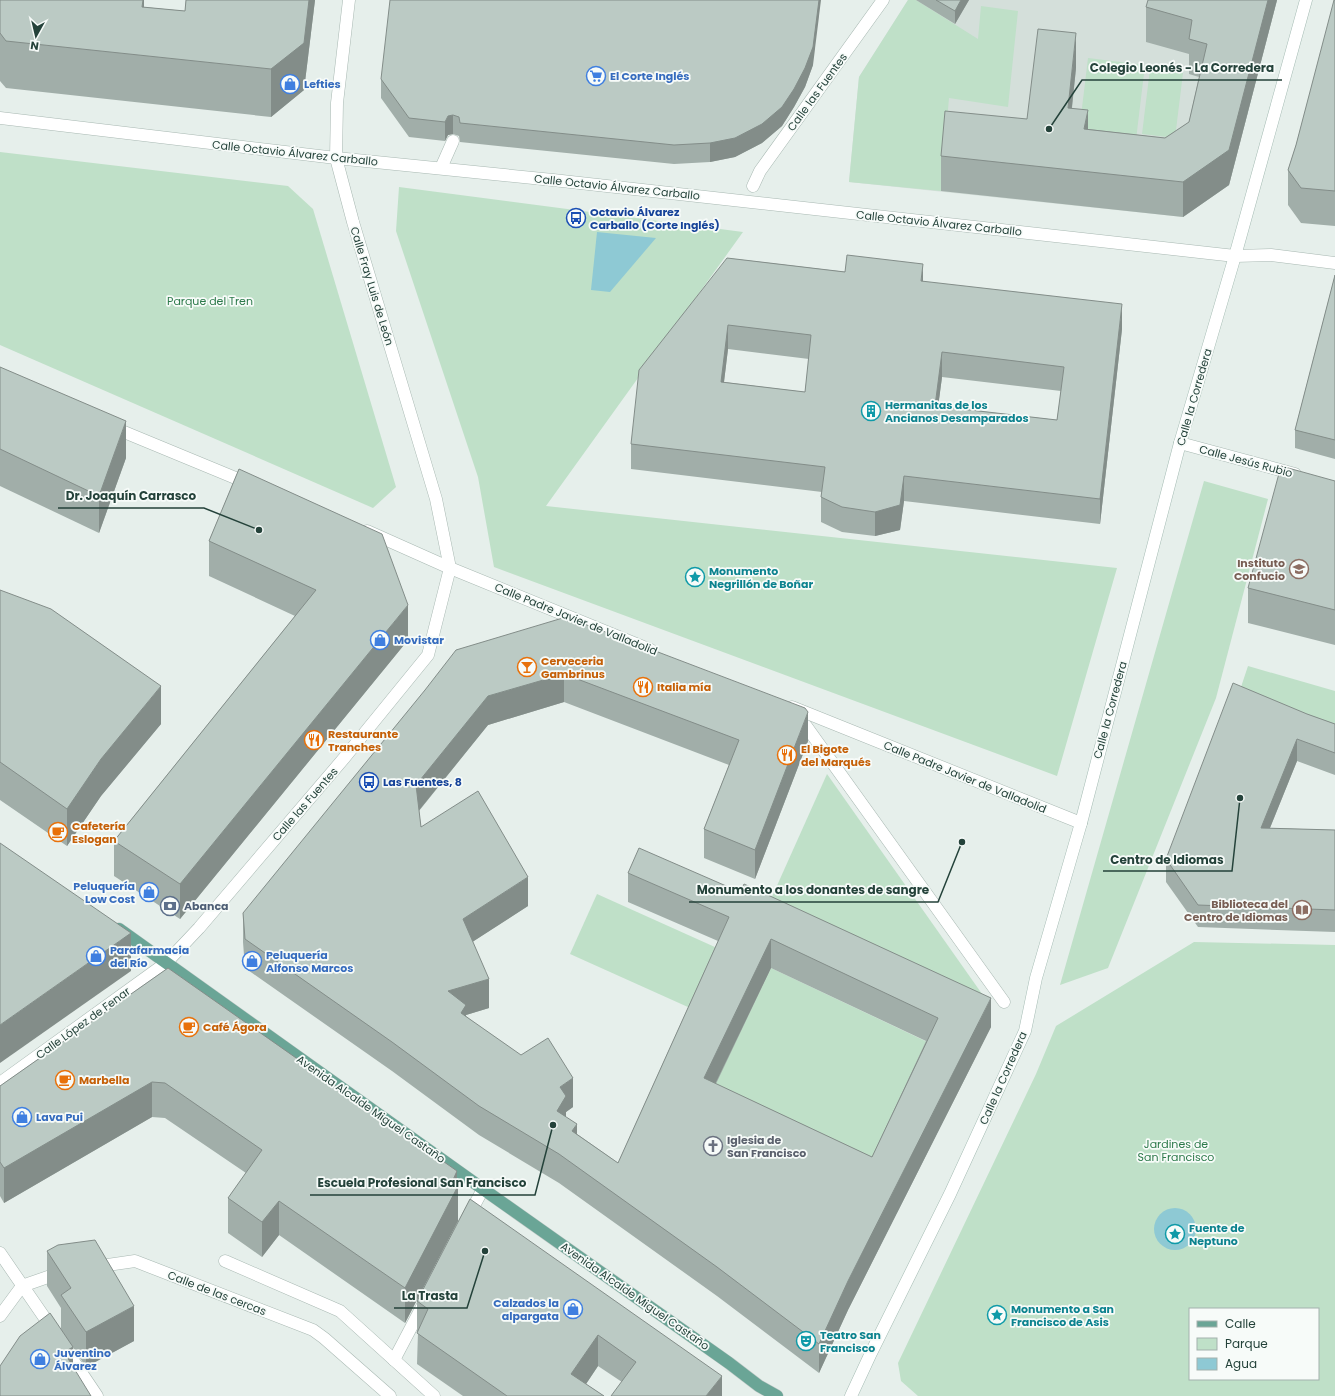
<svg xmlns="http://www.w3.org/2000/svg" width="1335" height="1396" font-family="Poppins,sans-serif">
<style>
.built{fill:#d4dfda}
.green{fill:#bfe0c8;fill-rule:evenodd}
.water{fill:#8ec9d4}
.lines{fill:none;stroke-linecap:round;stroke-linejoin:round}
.lane-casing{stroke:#a8b8b2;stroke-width:13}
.street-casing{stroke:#a8b8b2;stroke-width:13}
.secondary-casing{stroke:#a4bbb3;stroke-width:13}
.primary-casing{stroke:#c2cac8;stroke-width:13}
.lane{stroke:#fff;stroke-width:12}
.street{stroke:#fff;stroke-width:12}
.secondary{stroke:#fff;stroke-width:12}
.primary{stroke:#6aa596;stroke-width:12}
.wall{fill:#a1aea9;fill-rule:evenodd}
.shaded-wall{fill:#838d89}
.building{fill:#bbcac4;stroke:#838d89;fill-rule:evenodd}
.labels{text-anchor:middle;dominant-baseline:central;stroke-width:3.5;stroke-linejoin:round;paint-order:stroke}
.shop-label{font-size:11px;font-weight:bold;fill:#366cbe;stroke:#f7fbf9;text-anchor:start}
.street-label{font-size:11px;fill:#24423a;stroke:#f7fbf9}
.transit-label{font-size:11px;font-weight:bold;fill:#164399;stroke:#f7fbf9;text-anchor:start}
.park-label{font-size:11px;fill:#2d7a4b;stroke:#f7fbf9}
.culture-label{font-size:11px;font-weight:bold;fill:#0d838f;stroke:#f7fbf9;text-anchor:start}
.education-label{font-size:11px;font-weight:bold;fill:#785e54;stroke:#f7fbf9;text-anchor:end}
.food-label{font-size:11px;font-weight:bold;fill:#c56008;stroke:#f7fbf9;text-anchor:start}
.service-label{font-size:11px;font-weight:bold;fill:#4e5e75;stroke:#f7fbf9;text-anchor:start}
.worship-label{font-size:11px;font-weight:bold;fill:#5b616d;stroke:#f7fbf9;text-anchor:start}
.leader{fill:none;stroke:#24423a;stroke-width:1.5}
.callout-dot{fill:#24423a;stroke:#f7fbf9;stroke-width:1.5}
.callout-label{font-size:12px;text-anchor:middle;font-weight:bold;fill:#24423a;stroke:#f7fbf9;stroke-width:3.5;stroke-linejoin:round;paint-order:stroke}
</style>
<rect width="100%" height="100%" fill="#e6efeb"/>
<!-- built -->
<polygon class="built" points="908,0 1277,0 1229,185 1183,217 849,182 859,77"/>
<!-- green -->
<g class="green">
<polygon points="908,0 916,0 978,39 981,6 1018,11 1008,107 949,98 941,191 849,182 859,77"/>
<polygon points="1088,58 1145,65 1135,148 1078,141"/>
<polygon points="1150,69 1183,73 1175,138 1142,134"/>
<polygon points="0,152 288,186 313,209 396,487 373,508 0,345"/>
<polygon points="399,187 743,232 546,506 1117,568 1057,776 494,567 478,477 396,231"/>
<polygon points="1204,481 1268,499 1216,698 1108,968 1060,985"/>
<polygon points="1248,666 1335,691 1335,736 1237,699"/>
<polygon points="827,774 987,1001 771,899"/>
<polygon points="597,894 726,952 699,1012 570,954"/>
<path d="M1194 942 1335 945V1396H918L901 1381 898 1363 1036 1074 1056 1026ZM1190 1309H1318V1379H1190Z"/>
<polygon points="771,968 938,1047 872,1186 704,1107"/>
</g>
<!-- water -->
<g class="water">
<polygon points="597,232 656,238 610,292 591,290"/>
<circle cx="1175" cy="1229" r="21"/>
</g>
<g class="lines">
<defs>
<polyline id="lane" points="441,168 453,141"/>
<g id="street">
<polyline points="0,118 336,158 553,180 1235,256 1271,255 1335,263"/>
<polyline points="753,186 760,171 883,0"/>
<polyline points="112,427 250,484"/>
<polyline points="1180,443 1295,474"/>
<polyline points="367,531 450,568 651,650"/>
<polyline points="792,707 1081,823"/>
<polyline points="806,726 1004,1002"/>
<polyline points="0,1083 166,963 199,928 345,757 428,655 450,568 436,499 353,222 336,158 337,103 349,0"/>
<polyline points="468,1217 483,1189"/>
<polyline points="0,1253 53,1330"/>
<polyline points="225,1261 340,1311 434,1396"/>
<polyline points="94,1267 135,1261 313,1330 324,1338 390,1396"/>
<polyline points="22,1286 62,1272"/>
<polyline points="0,1316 22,1286"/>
<polyline points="64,1347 97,1396"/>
<polyline points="394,1360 424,1303"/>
</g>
<polyline id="secondary" points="851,1396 871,1353 950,1194 1025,1031 1036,978 1081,823 1180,443 1235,256 1306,0"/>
<polyline id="primary" points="119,929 483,1189 729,1363 759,1386 777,1396"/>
</defs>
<!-- lane casing -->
<use href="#lane" class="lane-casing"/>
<!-- street casing -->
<use href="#street" class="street-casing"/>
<!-- secondary casing -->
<use href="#secondary" class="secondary-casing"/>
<!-- primary casing -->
<use href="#primary" class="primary-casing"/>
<!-- lane -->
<use href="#lane" class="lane"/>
<!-- street -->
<use href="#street" class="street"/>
<!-- secondary -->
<use href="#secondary" class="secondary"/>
<!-- primary -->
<use href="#primary" class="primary"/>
</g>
<!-- wall -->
<g class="wall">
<polygon points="0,0 144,0 144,7 185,11 186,0 315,0 304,90 271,117 6,88 0,81"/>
<polygon points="916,0 969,0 955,24"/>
<polygon points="1277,0 1229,185 1183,217 941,191 941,156 1027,119 1076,68 1072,108 1088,129 1165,138 1189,122 1199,77 1189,74 1189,54 1146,42 1146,7"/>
<polygon points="1335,0 1335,226 1301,223 1288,205 1288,170 1296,145"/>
<polygon points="813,65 805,87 794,107 782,126 762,143 735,157 710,162 674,164 460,142 459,136 453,134 448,135 445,141 409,137 381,98 381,79"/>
<path d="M727 258 923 281 1122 329 1100 524 904 501 900 530 875 536 842 532 821 522V497L822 492 631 469V444ZM728 349 809 359 805 392 724 382ZM942 377 1061 391 1057 420 938 406Z"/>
<polygon points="1335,275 1335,459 1295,448 1295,430"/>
<polygon points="0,367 126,458 99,533 0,486"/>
<polygon points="239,469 408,640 180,919 114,876 114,841 295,616 209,576 209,541"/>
<polygon points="1335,481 1335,645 1248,623 1248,588"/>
<polygon points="0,590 161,724 101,796 67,846 0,800"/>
<path d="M566 617 808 741 755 879 704 858V829L729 765 564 702 488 725 419 811 421 827 528 906 472 942 489 1008 466 1015V1016L573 1107 566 1112V1117L577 1134 618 1163 718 941 628 902V873L991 1027 848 1310 819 1373 717 1296 559 1183 479 1135 392 1071 245 968 243 942V913ZM771 968 926 1041 872 1157 716 1084Z"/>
<polygon points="1307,714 1335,724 1335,775 1297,761 1270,828 1335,830 1335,932 1198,927 1166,882 1166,859"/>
<polygon points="168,968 457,1186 458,1221 405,1323 279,1235 262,1257 228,1233 228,1198 246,1173 165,1118 152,1117 4,1203 0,1196 0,1086"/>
<polygon points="470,1199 722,1396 622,1382 598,1366 586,1384 604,1396 463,1396 417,1364 418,1332 417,1332 417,1301"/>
<polygon points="47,1251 134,1341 86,1367 61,1330 61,1308 47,1286"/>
</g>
<!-- shaded-wall -->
<g class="shaded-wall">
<polygon points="143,0 144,0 144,35 142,7"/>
<polygon points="309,0 315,0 304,90 271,117 271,69"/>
<polygon points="819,0 821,0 813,65 805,87 794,107 782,126 762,143 735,157 710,162 710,143"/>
<polygon points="961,0 969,0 955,24 955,11"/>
<polygon points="1268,0 1277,0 1229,185 1183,217 1183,182"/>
<polygon points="1076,33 1076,68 1068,143 1068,108"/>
<polygon points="1088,110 1088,145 1084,129"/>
<polygon points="453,115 453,134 448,135 445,141 445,122 448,116"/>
<polygon points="923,264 923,289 921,281"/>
<polygon points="1122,304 1122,329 1100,524 1100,499"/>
<polygon points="728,325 728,349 721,406 721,382"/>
<polygon points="942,352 942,377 935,431 935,406"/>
<polygon points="126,421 126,458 99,533 99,496"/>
<polygon points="904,476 904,501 900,530 875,536 875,512"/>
<polygon points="408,605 408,640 180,919 180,884"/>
<polygon points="564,674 564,702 488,725 416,814 416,785 488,696"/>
<polygon points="161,686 161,724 101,796 67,846 67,809 101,759"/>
<polygon points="808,712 808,741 755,879 755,850"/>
<polygon points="1297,739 1297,761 1261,850 1261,828"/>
<polygon points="528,877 528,906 463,948 463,919"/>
<polygon points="131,933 131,971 0,1063 0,1025"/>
<polygon points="771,939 771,968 704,1107 704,1078"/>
<polygon points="489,979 489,1008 466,1015 466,1034 448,991"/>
<polygon points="991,998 991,1027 848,1310 819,1373 819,1344 848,1281"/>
<polygon points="573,1078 573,1107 566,1112 566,1125 557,1111 560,1087"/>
<polygon points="152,1082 152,1117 4,1203 4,1168"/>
<polygon points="577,1124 577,1152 572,1131"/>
<polygon points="457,1171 457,1188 458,1186 458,1221 405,1323 405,1288"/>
<polygon points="279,1201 279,1235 262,1257 262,1222"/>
<polygon points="134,1306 134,1341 86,1367 86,1332"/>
<polygon points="598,1335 598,1366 578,1396 571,1374"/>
<polygon points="73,1347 73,1374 64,1352"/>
<polygon points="722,1376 722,1396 706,1396"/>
</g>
<!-- building -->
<g class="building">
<polygon points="0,0 143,0 142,7 185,11 186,0 309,0 304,43 271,69 6,41 0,33"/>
<polygon points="390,0 819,0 813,47 805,68 794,89 782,107 762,124 735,138 710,143 674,145 460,123 459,117 453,115 448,116 445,122 409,118 381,79"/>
<polygon points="936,0 961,0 955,11"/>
<polygon points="1148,0 1268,0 1229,150 1183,182 941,156 945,111 1027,119 1038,29 1076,33 1068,108 1088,110 1084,129 1165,138 1189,122 1207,44 1189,39 1192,20 1146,7"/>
<polygon points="1334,0 1335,0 1335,191 1301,188 1288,170 1296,145"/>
<path d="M847 255 923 264 921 281 1122 304 1100 499 904 476 900 505 875 512 842 507 821 497 825 467 631 444 639 370 727 258 845 272ZM728 325 811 335 805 392 721 382ZM942 352 1064 367 1057 420 935 406Z"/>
<polygon points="1335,275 1335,440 1295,430"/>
<polygon points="0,367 126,421 99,496 0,449"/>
<polygon points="1281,466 1335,481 1335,610 1248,588"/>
<polygon points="239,469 382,534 408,605 180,884 114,841 316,590 209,541"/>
<polygon points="0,590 51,609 161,686 101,759 67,809 0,762"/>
<path d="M566 617 805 708 808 712 755 850 704 829 739 740 564 674 488 696 416 785 421 827 478 791 528 877 463 919 489 979 448 991 466 1005 461 1013 521 1055 548 1038 573 1078 560 1087 566 1096 557 1111 577 1124 572 1131 618 1163 729 917 628 873 639 848 740 892 744 884 991 998 848 1281 819 1344 717 1267 559 1154 479 1106 392 1042 245 939 243 913 425 690 456 650ZM771 939 938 1018 872 1157 704 1078Z"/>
<polygon points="1233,683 1307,714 1335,724 1335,753 1297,739 1261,828 1335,830 1335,910 1198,905 1166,859"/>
<polygon points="0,843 131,933 0,1025"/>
<polygon points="168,968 457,1171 452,1182 458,1186 405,1288 279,1201 262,1222 228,1198 262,1150 165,1083 152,1082 4,1168 0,1162 0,1086"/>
<polygon points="470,1199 722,1376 706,1396 611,1396 636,1362 598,1335 571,1374 604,1396 507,1396 417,1333 428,1309 417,1301"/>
<polygon points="95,1240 134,1306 86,1332 61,1295 71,1288 47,1251 58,1245"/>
<polygon points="50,1313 73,1347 64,1352 91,1396 0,1396 0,1366 20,1336"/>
</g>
<!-- icons -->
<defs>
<symbol id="supermarket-ring" viewBox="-11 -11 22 22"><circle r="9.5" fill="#f7fbf9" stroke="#3f7fe0" stroke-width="1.5"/><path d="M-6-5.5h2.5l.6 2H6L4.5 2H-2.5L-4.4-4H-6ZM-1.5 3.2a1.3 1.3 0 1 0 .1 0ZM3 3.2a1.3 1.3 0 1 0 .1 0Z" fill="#3f7fe0"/></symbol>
<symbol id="shop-ring" viewBox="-11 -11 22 22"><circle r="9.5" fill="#f7fbf9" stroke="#3f7fe0" stroke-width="1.5"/><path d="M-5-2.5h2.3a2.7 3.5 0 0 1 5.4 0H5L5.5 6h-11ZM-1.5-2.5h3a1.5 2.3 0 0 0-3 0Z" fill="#3f7fe0"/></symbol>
<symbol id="bus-ring" viewBox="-11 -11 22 22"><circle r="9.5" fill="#f7fbf9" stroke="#1a4fb4" stroke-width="1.5"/><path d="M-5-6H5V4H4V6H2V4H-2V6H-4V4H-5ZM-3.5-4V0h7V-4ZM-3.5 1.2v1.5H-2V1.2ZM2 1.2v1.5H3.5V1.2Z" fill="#1a4fb4"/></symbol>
<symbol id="building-ring" viewBox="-11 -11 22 22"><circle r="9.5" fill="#f7fbf9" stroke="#0f9aa8" stroke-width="1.5"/><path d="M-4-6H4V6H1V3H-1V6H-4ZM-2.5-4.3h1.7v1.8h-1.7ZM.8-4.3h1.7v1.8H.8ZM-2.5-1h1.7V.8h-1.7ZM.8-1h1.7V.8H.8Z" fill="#0f9aa8"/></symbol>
<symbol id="university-ring" viewBox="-11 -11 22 22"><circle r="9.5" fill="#f7fbf9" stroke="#8d6e63" stroke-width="1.5"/><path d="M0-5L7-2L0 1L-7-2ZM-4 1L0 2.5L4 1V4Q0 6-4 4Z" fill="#8d6e63"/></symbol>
<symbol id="sight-ring" viewBox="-11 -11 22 22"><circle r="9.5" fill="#f7fbf9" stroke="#0f9aa8" stroke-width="1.5"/><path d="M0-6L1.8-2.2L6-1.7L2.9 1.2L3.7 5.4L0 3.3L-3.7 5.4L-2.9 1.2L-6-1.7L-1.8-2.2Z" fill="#0f9aa8"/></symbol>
<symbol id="bar-ring" viewBox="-11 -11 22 22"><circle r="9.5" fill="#f7fbf9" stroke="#e8710a" stroke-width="1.5"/><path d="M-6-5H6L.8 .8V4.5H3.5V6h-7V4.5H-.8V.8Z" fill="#e8710a"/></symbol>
<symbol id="restaurant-ring" viewBox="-11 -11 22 22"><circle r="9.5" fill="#f7fbf9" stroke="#e8710a" stroke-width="1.5"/><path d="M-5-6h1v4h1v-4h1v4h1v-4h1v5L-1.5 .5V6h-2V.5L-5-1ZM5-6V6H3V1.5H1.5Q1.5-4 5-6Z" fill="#e8710a"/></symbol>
<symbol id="cafe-ring" viewBox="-11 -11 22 22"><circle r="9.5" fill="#f7fbf9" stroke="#e8710a" stroke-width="1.5"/><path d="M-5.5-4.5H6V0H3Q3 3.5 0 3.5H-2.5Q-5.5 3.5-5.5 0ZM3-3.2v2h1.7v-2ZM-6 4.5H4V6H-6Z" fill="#e8710a"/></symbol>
<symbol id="bank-ring" viewBox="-11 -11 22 22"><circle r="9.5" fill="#f7fbf9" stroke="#5c6f8a" stroke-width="1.5"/><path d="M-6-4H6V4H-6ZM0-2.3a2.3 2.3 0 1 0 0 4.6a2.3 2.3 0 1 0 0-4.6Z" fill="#5c6f8a"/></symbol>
<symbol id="library-ring" viewBox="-11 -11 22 22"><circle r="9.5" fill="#f7fbf9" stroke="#8d6e63" stroke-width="1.5"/><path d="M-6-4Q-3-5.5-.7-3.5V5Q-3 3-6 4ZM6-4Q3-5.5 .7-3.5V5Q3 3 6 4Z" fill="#8d6e63"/></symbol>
<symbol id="church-ring" viewBox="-11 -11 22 22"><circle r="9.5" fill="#f7fbf9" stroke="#6b7280" stroke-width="1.5"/><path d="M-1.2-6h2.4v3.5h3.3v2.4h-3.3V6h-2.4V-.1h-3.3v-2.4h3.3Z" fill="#6b7280"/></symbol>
<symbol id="theatre-ring" viewBox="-11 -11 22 22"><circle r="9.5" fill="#f7fbf9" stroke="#0f9aa8" stroke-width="1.5"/><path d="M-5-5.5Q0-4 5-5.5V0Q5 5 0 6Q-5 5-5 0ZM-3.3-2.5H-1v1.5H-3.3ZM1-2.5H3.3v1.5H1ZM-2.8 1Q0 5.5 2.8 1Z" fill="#0f9aa8"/></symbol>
</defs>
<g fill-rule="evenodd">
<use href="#supermarket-ring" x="585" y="65" width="22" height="22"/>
<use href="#shop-ring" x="279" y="73" width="22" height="22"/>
<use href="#bus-ring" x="565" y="207" width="22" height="22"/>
<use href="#building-ring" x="860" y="400" width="22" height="22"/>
<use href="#university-ring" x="1288" y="558" width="22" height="22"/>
<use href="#sight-ring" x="684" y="566" width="22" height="22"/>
<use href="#shop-ring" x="369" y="629" width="22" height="22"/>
<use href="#bar-ring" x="516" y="656" width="22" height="22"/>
<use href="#restaurant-ring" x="632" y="676" width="22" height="22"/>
<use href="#restaurant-ring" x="303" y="729" width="22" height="22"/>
<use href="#restaurant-ring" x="776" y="744" width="22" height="22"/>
<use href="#bus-ring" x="358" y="771" width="22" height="22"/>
<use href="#cafe-ring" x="47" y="821" width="22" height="22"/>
<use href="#shop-ring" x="138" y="881" width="22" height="22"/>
<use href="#bank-ring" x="159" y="895" width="22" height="22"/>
<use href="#library-ring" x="1291" y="899" width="22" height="22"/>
<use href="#shop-ring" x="85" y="945" width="22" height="22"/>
<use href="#shop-ring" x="241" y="950" width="22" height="22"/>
<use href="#cafe-ring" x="178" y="1016" width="22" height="22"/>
<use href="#cafe-ring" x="54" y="1069" width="22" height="22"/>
<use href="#shop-ring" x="11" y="1106" width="22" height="22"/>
<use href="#church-ring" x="702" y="1135" width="22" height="22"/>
<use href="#sight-ring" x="1164" y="1223" width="22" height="22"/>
<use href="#shop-ring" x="562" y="1298" width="22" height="22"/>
<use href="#sight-ring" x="986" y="1304" width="22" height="22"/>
<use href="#theatre-ring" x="795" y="1330" width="22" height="22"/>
<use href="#shop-ring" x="29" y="1348" width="22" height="22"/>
</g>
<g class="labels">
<!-- shop labels -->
<g class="shop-label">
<text x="610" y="76">El Corte Inglés</text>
<text x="304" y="84">Lefties</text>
<text x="394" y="640">Movistar</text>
<text x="135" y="886" text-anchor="end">Peluquería<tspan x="135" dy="13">Low Cost</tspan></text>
<text x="110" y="950">Parafarmacia<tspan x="110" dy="13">del Río</tspan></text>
<text x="266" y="955">Peluquería<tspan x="266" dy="13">Alfonso Marcos</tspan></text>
<text x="36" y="1117">Lava Pui</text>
<text x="559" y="1303" text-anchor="end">Calzados la<tspan x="559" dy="13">alpargata</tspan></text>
<text x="54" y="1353">Juventino<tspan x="54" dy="13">Álvarez</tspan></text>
</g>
<!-- street labels -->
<g class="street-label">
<text transform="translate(817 92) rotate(-54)">Calle las Fuentes</text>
<text transform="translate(295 153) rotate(6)">Calle Octavio Álvarez Carballo</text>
<text transform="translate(617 187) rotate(6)">Calle Octavio Álvarez Carballo</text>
<text transform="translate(939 223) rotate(6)">Calle Octavio Álvarez Carballo</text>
<text transform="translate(372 286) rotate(73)">Calle Fray Luis de León</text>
<text transform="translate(1194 397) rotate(-74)">Calle la Corredera</text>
<text transform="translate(1246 461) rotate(15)">Calle Jesús Rubio</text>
<text transform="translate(576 619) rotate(22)">Calle Padre Javier de Valladolid</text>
<text transform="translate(1110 710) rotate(-75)">Calle la Corredera</text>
<text transform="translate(965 777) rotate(22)">Calle Padre Javier de Valladolid</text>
<text transform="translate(305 804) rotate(-49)">Calle las Fuentes</text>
<text transform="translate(83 1023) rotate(-36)">Calle López de Fenar</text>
<text transform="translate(1003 1078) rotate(-66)">Calle la Corredera</text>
<text transform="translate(371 1109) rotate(35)">Avenida Alcalde Miguel Castaño</text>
<text transform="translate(217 1293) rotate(21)">Calle de las cercas</text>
<text transform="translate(635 1296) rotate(35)">Avenida Alcalde Miguel Castaño</text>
</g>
<!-- transit labels -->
<g class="transit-label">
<text x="590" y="212">Octavio Álvarez<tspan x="590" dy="13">Carballo (Corte Inglés)</tspan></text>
<text x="383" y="782">Las Fuentes, 8</text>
</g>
<!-- park labels -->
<g class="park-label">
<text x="210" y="301">Parque del Tren</text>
<text x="1176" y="1144">Jardines de<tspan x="1176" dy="13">San Francisco</tspan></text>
</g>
<!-- culture labels -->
<g class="culture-label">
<text x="885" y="405">Hermanitas de los<tspan x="885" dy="13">Ancianos Desamparados</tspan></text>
<text x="709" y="571">Monumento<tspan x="709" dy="13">Negrillón de Boñar</tspan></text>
<text x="1189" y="1228">Fuente de<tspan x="1189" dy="13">Neptuno</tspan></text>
<text x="1011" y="1309">Monumento a San<tspan x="1011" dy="13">Francisco de Asis</tspan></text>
<text x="820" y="1335">Teatro San<tspan x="820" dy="13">Francisco</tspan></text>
</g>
<!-- education labels -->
<g class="education-label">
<text x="1285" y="563">Instituto<tspan x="1285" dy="13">Confucio</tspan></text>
<text x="1288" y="904">Biblioteca del<tspan x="1288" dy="13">Centro de Idiomas</tspan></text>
</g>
<!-- food labels -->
<g class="food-label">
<text x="541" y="661">Cerveceria<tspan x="541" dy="13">Gambrinus</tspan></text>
<text x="657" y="687">Italia mía</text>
<text x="328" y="734">Restaurante<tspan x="328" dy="13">Tranches</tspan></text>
<text x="801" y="749">El Bigote<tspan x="801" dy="13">del Marqués</tspan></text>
<text x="72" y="826">Cafetería<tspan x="72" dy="13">Eslogan</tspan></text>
<text x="203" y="1027">Café Ágora</text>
<text x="79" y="1080">Marbella</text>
</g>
<!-- service labels -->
<g class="service-label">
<text x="184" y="906">Abanca</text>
</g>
<!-- worship labels -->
<g class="worship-label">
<text x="727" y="1140">Iglesia de<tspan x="727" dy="13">San Francisco</tspan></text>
</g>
</g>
<!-- callouts -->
<path class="leader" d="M1049 129L1082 80H1282M259 530L204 508H58M1240 798L1232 871H1103M962 842L938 902H689M553 1125L535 1195H310M485 1251L467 1308H394"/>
<g class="callout-dot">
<circle cx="1049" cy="129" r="4"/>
<circle cx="259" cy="530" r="4"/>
<circle cx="1240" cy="798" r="4"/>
<circle cx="962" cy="842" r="4"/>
<circle cx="553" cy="1125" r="4"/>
<circle cx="485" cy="1251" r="4"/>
</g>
<g class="callout-label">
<text x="1182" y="72">Colegio Leonés - La Corredera</text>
<text x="131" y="500">Dr. Joaquín Carrasco</text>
<text x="1167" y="864">Centro de Idiomas</text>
<text x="813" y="894">Monumento a los donantes de sangre</text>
<text x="422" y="1187">Escuela Profesional San Francisco</text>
<text x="430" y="1300">La Trasta</text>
</g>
<!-- legend -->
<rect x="1189" y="1308" width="130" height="72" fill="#f7fbf9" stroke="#a3b1ad"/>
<rect x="1197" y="1321" width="20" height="6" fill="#6aa596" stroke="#a3b1ad"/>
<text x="1225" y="1328" font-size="12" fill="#24423a">Calle</text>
<rect x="1197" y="1338" width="20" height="12" fill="#bfe0c8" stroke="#a3b1ad"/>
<text x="1225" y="1348" font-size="12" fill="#24423a">Parque</text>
<rect x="1197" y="1358" width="20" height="12" fill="#8ec9d4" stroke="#a3b1ad"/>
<text x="1225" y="1368" font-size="12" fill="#24423a">Agua</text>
<!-- north arrow -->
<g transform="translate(36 36) rotate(188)" stroke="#f7fbf9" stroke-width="3" paint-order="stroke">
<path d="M0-3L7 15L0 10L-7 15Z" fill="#24423a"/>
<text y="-6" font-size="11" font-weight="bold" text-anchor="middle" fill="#24423a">N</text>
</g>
</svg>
